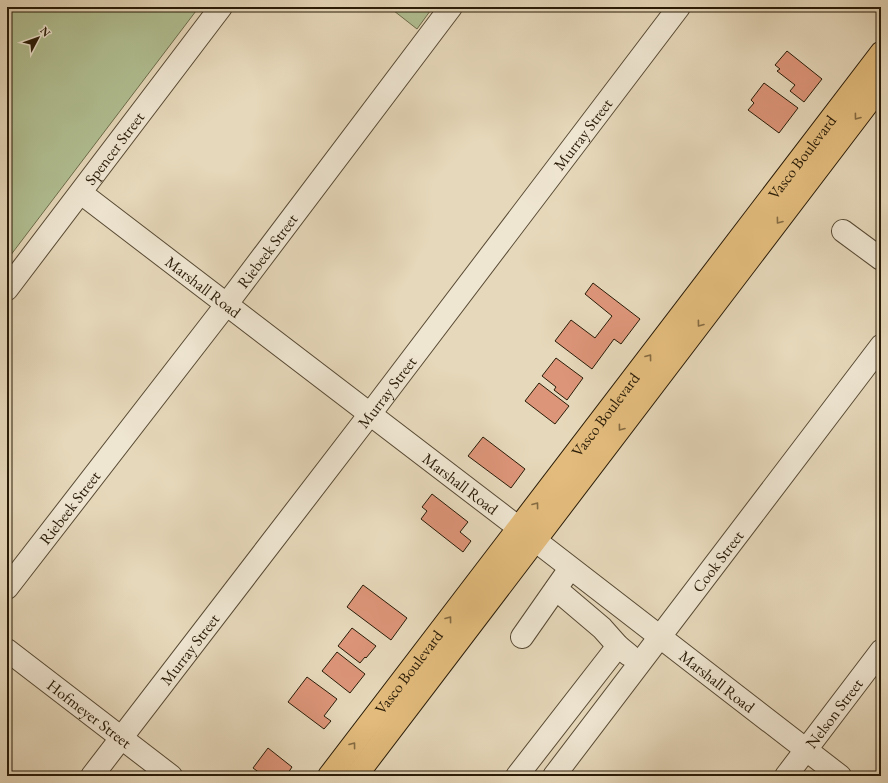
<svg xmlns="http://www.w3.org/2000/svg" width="888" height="783" font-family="'EB Garamond',serif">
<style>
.green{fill:#b1bf92;stroke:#6d6d4c}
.building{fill:#dd9579;stroke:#291b07}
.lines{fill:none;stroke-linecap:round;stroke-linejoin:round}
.minor-casing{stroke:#584a34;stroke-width:24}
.major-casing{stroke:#291b07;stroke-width:24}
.minor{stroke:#efe6d2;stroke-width:22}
.major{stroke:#e3bc7d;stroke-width:22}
.oneway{stroke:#866c42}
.labels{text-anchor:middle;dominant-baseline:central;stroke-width:3.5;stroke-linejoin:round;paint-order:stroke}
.street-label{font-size:16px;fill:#291b07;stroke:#efe6d2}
</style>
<rect width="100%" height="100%" fill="#e6d8ba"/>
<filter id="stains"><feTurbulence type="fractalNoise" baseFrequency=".005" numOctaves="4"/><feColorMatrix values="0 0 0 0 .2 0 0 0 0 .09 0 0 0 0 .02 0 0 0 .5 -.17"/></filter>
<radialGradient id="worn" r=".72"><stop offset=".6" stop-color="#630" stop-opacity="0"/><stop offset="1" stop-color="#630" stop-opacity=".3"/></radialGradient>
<!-- green -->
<g class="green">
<polygon points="7,7 199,7 7,260"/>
<polygon points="389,7 433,7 417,29"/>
</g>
<!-- building -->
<g class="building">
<polygon points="787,51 822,79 804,102 790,91 795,85 777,71 780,69 775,65"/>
<polygon points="764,83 798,108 779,133 748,110 754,103 751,100"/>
<polygon points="593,283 640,319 621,344 614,339 592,369 555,341 571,320 595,338 612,316 585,294"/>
<polygon points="556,358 583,378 567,400 554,390 556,387 542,376"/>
<polygon points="539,383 569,406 555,424 525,401"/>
<polygon points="483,437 525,469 511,488 468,456"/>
<polygon points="432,494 468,522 460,532 471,541 463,552 421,519 427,511 422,507"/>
<polygon points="363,585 407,618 391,640 347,607"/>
<polygon points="352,628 376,646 366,658 365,657 360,663 338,646"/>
<polygon points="337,652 365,674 350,693 322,671"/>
<polygon points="307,677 337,699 324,716 331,721 324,729 288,702"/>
<polygon points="268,748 292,767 286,776 264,776 253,768"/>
</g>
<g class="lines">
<defs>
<g id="minor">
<path id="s1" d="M81 193 549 551 840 776"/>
<polyline points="843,231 881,259"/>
<path id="s2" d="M7 289 221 7"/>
<path id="s3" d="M7 588 226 305 451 7"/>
<polyline points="556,589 602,628 618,646 629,655"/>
<polyline points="522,637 564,577"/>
<path id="s4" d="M7 650 171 776"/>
<path id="s5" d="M92 776 370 414 679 7"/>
<polyline points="517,776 618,646"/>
<path id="s6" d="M554 776 881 346"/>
<path id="s7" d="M786 776 881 651"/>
</g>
<g id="major">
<path id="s8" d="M329 776 881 53"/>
<polyline points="356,776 881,86"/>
</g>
</defs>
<!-- minor casing -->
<use href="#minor" class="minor-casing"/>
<!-- major casing -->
<use href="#major" class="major-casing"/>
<!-- minor -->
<use href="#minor" class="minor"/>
<!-- major -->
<use href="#major" class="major"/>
</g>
<!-- one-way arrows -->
<defs><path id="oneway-chevron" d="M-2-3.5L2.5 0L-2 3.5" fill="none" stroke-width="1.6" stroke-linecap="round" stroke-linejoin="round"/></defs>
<g class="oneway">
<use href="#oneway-chevron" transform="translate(857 117) rotate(127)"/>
<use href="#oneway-chevron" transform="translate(779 221) rotate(127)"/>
<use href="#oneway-chevron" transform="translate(700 324) rotate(127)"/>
<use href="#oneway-chevron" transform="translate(649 357) rotate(-53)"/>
<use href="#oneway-chevron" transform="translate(621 428) rotate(127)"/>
<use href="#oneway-chevron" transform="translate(536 505) rotate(-53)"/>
<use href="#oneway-chevron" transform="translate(449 619) rotate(-53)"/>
<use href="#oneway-chevron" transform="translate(353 745) rotate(-53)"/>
</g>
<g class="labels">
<!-- street labels -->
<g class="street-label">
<text stroke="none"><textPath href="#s5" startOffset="808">Murray Street</textPath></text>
<text stroke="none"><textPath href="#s2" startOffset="177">Spencer Street</textPath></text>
<text stroke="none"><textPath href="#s8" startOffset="779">Vasco Boulevard</textPath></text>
<text stroke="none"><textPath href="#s3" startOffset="426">Riebeek Street</textPath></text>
<text stroke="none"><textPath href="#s1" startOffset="154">Marshall Road</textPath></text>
<text stroke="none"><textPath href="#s5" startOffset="484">Murray Street</textPath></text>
<text stroke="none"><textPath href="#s8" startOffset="455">Vasco Boulevard</textPath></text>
<text stroke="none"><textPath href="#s1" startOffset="478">Marshall Road</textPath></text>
<text stroke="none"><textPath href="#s3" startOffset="102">Riebeek Street</textPath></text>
<text stroke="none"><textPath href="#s6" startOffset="270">Cook Street</textPath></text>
<text stroke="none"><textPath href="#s5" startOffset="160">Murray Street</textPath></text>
<text stroke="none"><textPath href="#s8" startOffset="131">Vasco Boulevard</textPath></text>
<text stroke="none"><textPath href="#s1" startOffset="802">Marshall Road</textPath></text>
<text stroke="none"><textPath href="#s4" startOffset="104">Hofmeyer Street</textPath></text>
<text stroke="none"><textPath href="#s7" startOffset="79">Nelson Street</textPath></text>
</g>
</g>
<!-- margin -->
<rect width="888" height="783" fill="none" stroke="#e6d8ba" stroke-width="24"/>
<rect x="8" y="8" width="872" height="767" fill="none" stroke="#291b07" stroke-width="2"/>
<rect x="12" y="12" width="864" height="759" fill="none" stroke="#291b07"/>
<!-- north arrow -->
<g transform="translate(38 38) rotate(49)" stroke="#efe6d2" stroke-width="3" paint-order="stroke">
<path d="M0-3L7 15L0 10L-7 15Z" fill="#291b07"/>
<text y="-6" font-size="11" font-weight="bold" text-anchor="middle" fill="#291b07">N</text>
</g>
<rect width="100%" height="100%" filter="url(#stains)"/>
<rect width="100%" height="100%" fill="url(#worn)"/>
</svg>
